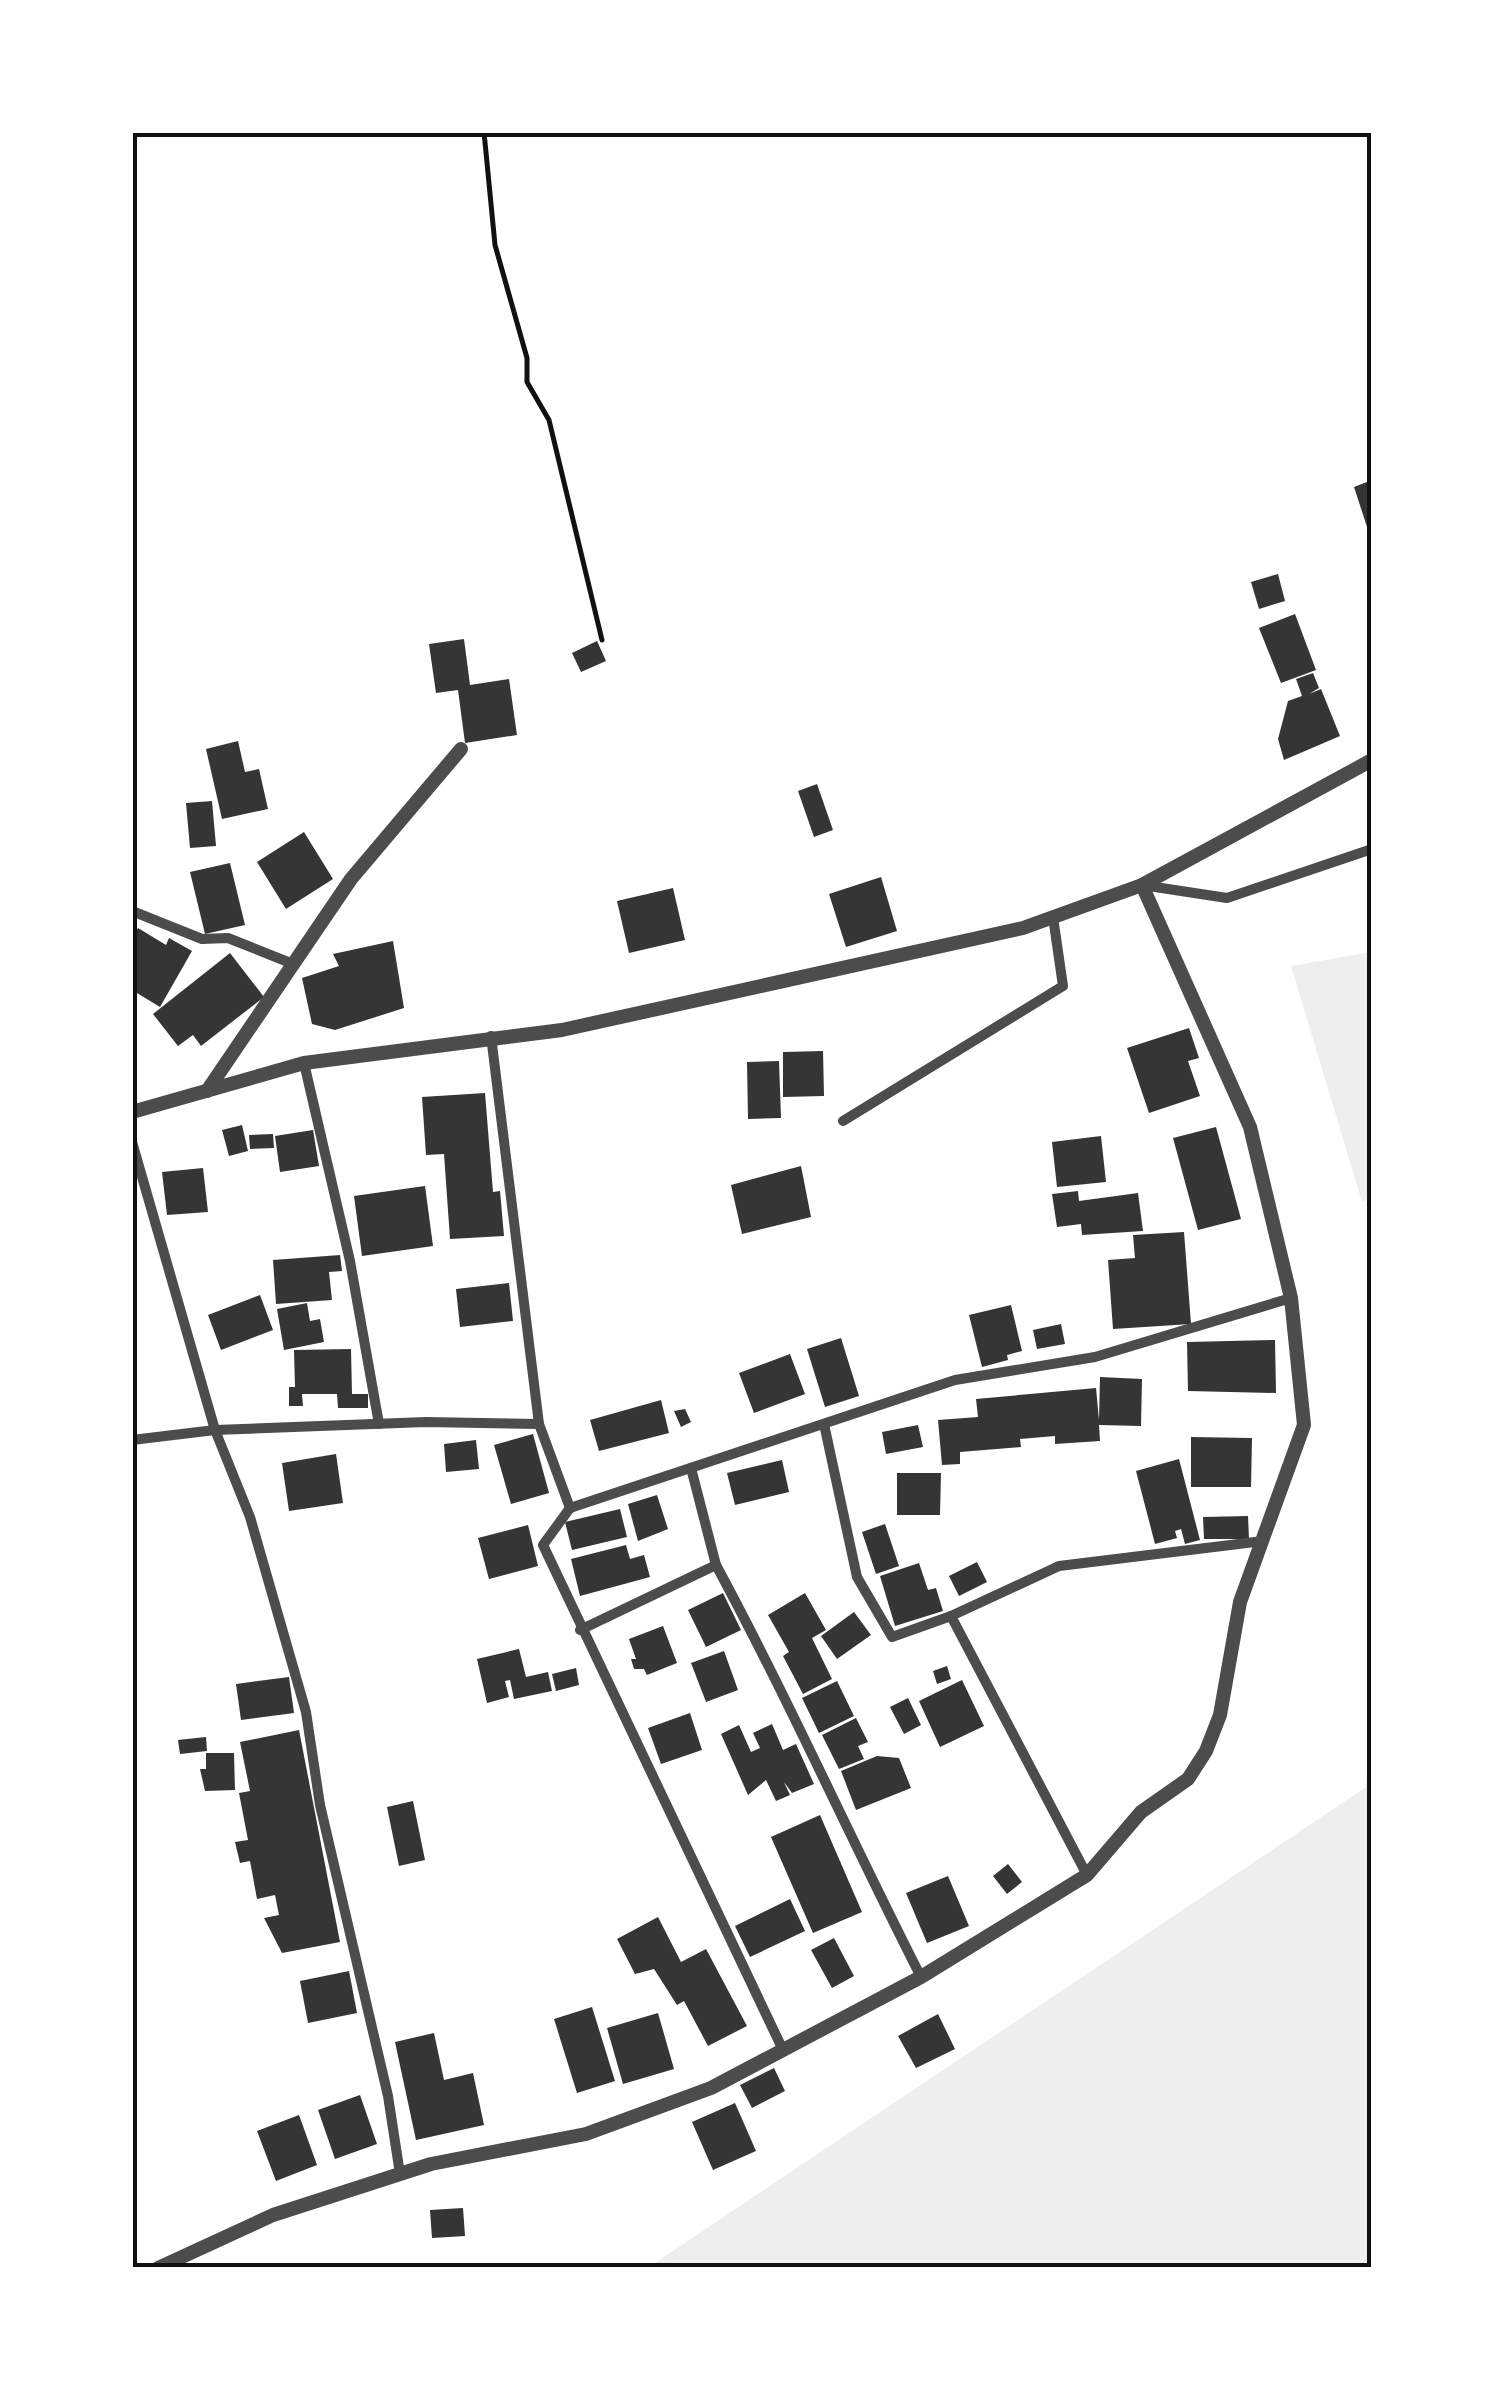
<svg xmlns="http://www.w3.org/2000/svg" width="1504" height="2400" font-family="'Work Sans',sans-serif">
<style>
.green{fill:#eee}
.building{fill:#353535}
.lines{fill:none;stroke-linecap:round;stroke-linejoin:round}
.path{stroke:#111;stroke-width:5}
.minor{stroke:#4c4c4c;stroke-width:10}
.tertiary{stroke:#4c4c4c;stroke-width:14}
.neatline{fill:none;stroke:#111;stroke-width:4}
</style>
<rect width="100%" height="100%" fill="#fff"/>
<!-- green -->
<g class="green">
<polygon points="1371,952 1372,1196 1362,1202 1291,966"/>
<polygon points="1371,1735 1371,2267 649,2267 1366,1787"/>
</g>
<!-- building -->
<g class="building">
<polygon points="1372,480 1372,529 1368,530 1354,487"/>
<polygon points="1278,574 1285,601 1259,609 1251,582"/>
<polygon points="1295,614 1316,670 1281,683 1259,628"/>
<polygon points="464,639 470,685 509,679 517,735 465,743 458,690 436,693 429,644"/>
<polygon points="597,641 606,661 581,672 572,653"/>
<polygon points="1313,673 1319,688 1309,694 1321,689 1340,736 1284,760 1278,739 1288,701 1302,696 1296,679"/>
<polygon points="238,741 245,772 259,769 268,809 222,819 206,749"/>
<polygon points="817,784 833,830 814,837 798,791"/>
<polygon points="212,801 216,846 190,848 186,803"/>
<polygon points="304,832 333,879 286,909 257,862"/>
<polygon points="230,863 245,925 205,934 190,872"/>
<polygon points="881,877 897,931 846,947 829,894"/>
<polygon points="673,888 685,940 629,953 617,901"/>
<polygon points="138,928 166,945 169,938 192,951 160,1007 132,990 132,937"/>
<polygon points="393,941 404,1008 335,1030 312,1024 302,978 339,966 333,954"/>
<polygon points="230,953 264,997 201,1046 193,1035 178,1046 153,1014"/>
<polygon points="1189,1028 1199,1058 1188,1061 1200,1096 1149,1113 1127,1048"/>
<polygon points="823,1051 824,1096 783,1097 783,1052"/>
<polygon points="779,1061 781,1118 748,1119 747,1062"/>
<polygon points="485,1093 493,1192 500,1191 504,1236 450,1239 444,1154 426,1155 422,1097"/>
<polygon points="242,1125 248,1151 229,1156 222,1130"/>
<polygon points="1216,1127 1241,1219 1198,1230 1173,1138"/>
<polygon points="313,1130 319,1166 280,1172 275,1136"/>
<polygon points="273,1134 274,1148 250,1149 249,1135"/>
<polygon points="1101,1136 1106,1182 1057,1187 1052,1142"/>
<polygon points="801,1166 811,1217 742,1234 731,1185"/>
<polygon points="203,1168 208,1212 167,1215 162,1172"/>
<polygon points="425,1186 433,1246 362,1256 354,1196"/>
<polygon points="1078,1191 1079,1201 1138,1193 1143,1231 1082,1235 1081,1224 1057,1227 1052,1194"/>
<polygon points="1184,1232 1191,1324 1113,1329 1108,1260 1135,1258 1133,1235"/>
<polygon points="340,1255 342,1271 329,1272 332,1300 276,1304 273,1260"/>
<polygon points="509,1283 513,1321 460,1327 456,1289"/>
<polygon points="260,1295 273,1330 221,1350 208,1315"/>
<polygon points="307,1303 310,1321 320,1319 324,1342 284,1350 277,1309"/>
<polygon points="1011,1305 1022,1351 1007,1355 1008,1360 982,1367 969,1315"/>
<polygon points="1061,1324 1065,1344 1037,1349 1033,1330"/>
<polygon points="841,1338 859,1396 825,1407 807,1349"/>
<polygon points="1275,1340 1276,1393 1188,1391 1187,1342"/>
<polygon points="351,1349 352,1394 368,1394 368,1408 338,1408 337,1394 302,1394 303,1406 289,1406 289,1387 295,1387 294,1350"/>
<polygon points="790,1354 805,1394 754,1413 739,1373"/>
<polygon points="1100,1377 1142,1379 1141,1426 1099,1425 1100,1441 1055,1444 1055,1436 1020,1439 1021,1447 960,1452 960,1464 942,1465 938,1420 978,1417 976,1399 1096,1388 1099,1420"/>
<polygon points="661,1400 669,1433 599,1451 590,1420"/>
<polygon points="685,1409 691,1422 681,1427 674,1411"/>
<polygon points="918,1425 923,1447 886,1454 882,1432"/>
<polygon points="533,1434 549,1493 511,1504 494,1445"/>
<polygon points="1191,1437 1252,1438 1251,1487 1191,1487"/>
<polygon points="476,1440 479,1469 446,1472 444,1444"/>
<polygon points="336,1454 343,1503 289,1511 282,1463"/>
<polygon points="1179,1459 1200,1540 1185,1544 1181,1529 1175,1531 1177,1538 1155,1544 1136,1471"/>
<polygon points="782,1460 789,1492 735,1505 727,1473"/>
<polygon points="897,1473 941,1473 940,1515 897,1515"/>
<polygon points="657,1495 668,1529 638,1541 628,1504"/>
<polygon points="620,1509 627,1537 572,1550 565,1522"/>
<polygon points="1248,1516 1249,1539 1204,1539 1203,1517"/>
<polygon points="885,1524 899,1566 876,1574 862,1532"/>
<polygon points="528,1525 538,1566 489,1579 478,1538"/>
<polygon points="626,1545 630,1559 644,1555 650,1577 580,1596 571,1559"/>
<polygon points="977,1562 987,1582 959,1596 949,1576"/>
<polygon points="919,1563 928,1590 936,1588 943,1611 895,1626 880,1576"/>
<polygon points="723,1593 741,1630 706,1647 688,1610"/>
<polygon points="805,1593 826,1630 812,1638 832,1679 803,1694 783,1656 789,1652 768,1615"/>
<polygon points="854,1612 871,1635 837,1659 821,1636"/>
<polygon points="663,1626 677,1663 647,1675 644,1669 634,1669 631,1659 636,1659 629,1639"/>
<polygon points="519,1649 526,1677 548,1672 552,1691 514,1699 510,1680 505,1681 509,1697 487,1703 477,1659"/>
<polygon points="724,1651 738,1690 706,1702 691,1663"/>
<polygon points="947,1666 951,1679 937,1684 933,1671"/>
<polygon points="576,1668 579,1685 556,1691 552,1674"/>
<polygon points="289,1677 294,1713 241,1720 236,1684"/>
<polygon points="962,1680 984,1726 940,1747 919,1701"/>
<polygon points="837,1681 854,1716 819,1733 802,1698"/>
<polygon points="908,1698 921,1725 904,1734 890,1707"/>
<polygon points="690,1713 702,1750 661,1764 648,1728"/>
<polygon points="856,1718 868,1742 858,1746 864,1759 839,1769 822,1735"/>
<polygon points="772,1724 783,1750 796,1744 814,1784 792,1793 784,1782 790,1795 776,1801 766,1780 748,1795 721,1734 739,1725 751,1752 760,1748 753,1733"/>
<polygon points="299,1730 340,1942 282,1953 264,1918 279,1915 275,1895 257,1899 250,1861 240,1863 235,1842 248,1840 239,1793 250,1791 240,1742"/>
<polygon points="206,1737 207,1751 180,1754 178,1740"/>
<polygon points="206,1753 234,1753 235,1790 205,1791 200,1769 206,1769"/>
<polygon points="877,1756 899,1758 911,1788 856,1810 841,1771"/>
<polygon points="413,1801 425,1860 399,1866 387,1807"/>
<polygon points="820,1815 862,1912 813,1933 771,1837"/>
<polygon points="1008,1864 1022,1882 1007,1894 993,1876"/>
<polygon points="948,1876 969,1926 927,1943 906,1893"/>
<polygon points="790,1899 805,1931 750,1957 735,1926"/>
<polygon points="658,1917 681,1962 706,1949 747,2026 708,2046 684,2001 677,2005 654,1969 635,1974 617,1939"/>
<polygon points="834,1938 854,1976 832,1988 811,1950"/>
<polygon points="349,1971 357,2013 308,2023 300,1981"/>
<polygon points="592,2007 615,2081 577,2093 554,2019"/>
<polygon points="658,2013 674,2069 623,2084 607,2028"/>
<polygon points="938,2014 955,2049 916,2068 898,2036"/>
<polygon points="434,2033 444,2080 473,2073 484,2125 416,2140 395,2042"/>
<polygon points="774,2068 785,2091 752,2108 740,2085"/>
<polygon points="360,2095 377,2144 335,2159 318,2110"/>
<polygon points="735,2103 756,2151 713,2170 692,2122"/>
<polygon points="299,2115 317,2165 276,2181 257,2131"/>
<polygon points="463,2208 465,2236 432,2238 430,2210"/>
</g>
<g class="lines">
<!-- path -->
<polyline class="path" points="484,132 495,245 527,358 527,382 549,420 602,640"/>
<!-- minor -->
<g class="minor">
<polyline points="1142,885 1227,898 1372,849"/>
<polyline points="132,911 202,939 228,938 293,964"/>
<polyline points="491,1036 539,1424"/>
<polyline points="304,1063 350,1261 379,1424"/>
<polyline points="843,1121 1063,986 1053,917"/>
<polyline points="132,1142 215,1430 132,1440"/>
<polyline points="824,1424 857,1577 892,1637 951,1616"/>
<polyline points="691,1468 716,1565"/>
<polyline points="570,1508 543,1545 783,2050"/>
<path d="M580 1630 716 1565C789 1700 851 1840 921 1977"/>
<polyline points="1087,1875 951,1616 1059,1566 1263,1541"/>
<polyline points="400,2174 388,2096 320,1805 306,1712 250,1517 215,1430 426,1422 539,1424 570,1508 955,1380 1095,1357 1291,1298"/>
</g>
<!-- tertiary -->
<g class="tertiary">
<polyline points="207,1091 351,879 461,749"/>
<polyline points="132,1112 304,1063 562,1030 1023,928 1142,885 1372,760"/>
<polyline points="158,2268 273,2215 431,2164 586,2134 711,2088 921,1977 1087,1875 1141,1812 1188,1779 1206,1751 1220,1715 1240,1602 1304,1425 1291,1298 1250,1127 1142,885"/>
</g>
</g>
<!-- border -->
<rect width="1504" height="2400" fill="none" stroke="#ffffff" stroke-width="270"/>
<rect x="135" y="135" width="1234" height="2130" class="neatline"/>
</svg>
